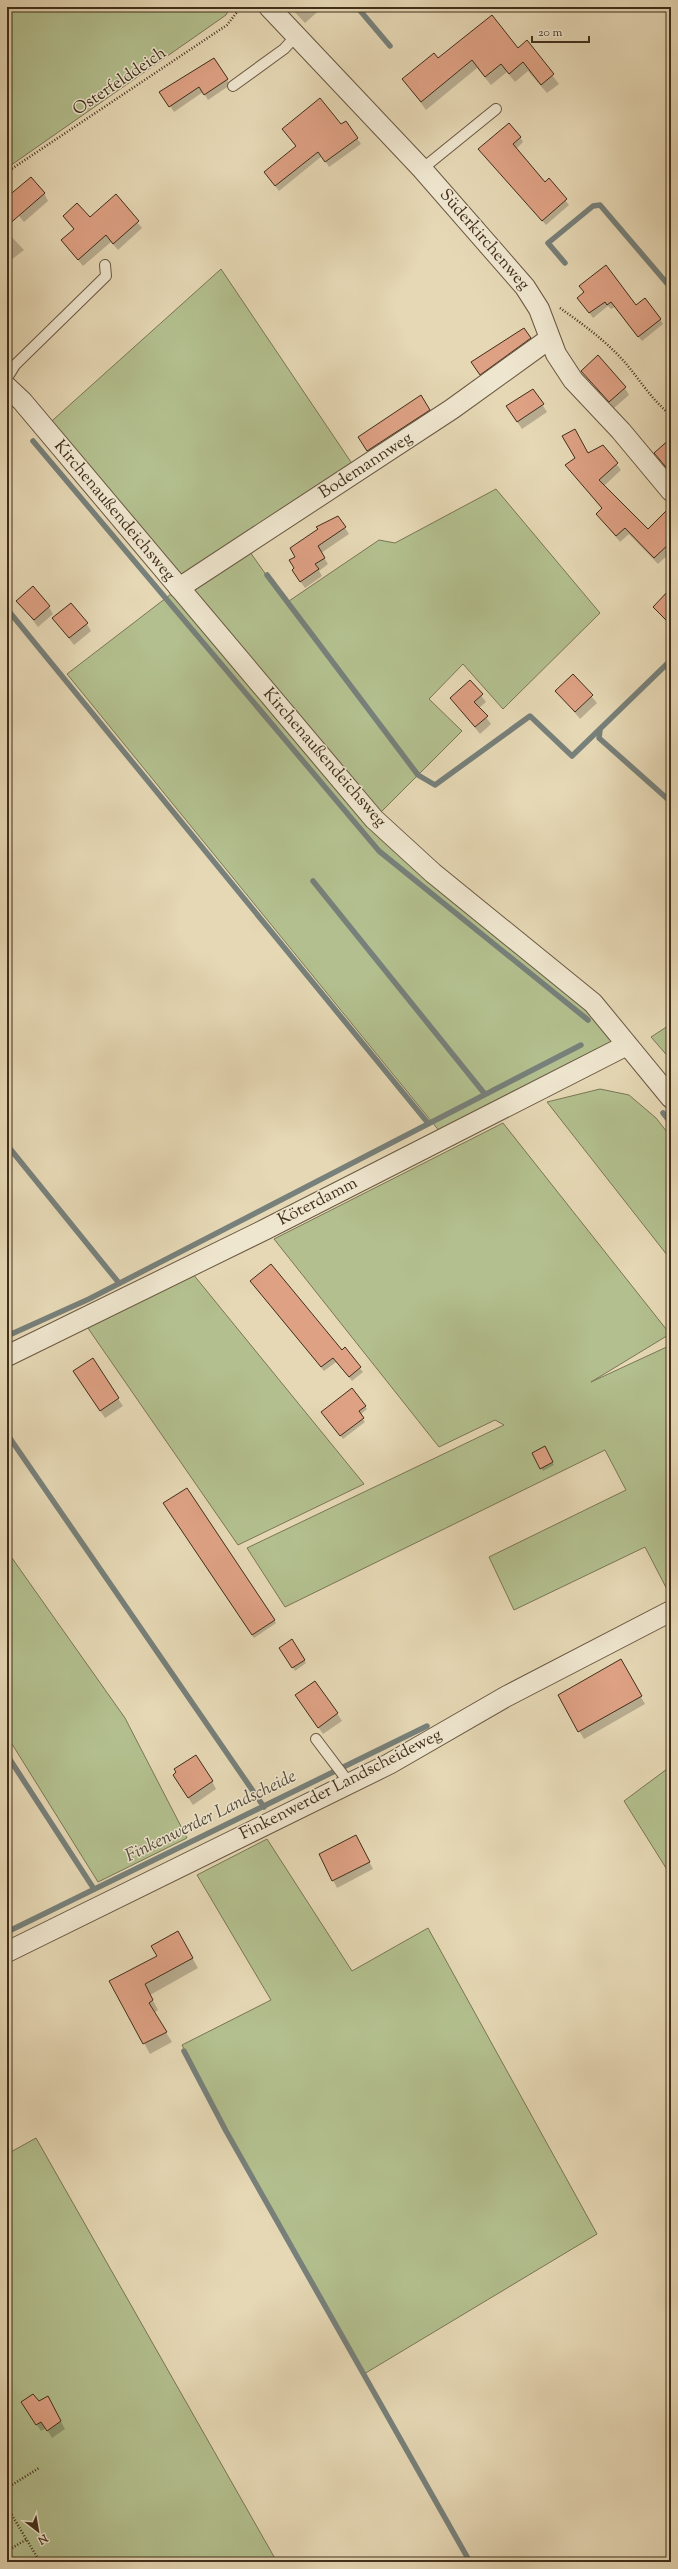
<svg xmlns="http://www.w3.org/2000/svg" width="678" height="2569" font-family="'Sorts Mill Goudy',serif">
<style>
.green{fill:#b3bf8e;stroke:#7a7654}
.shadow{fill:#0003}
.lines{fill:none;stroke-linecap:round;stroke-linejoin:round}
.stream{stroke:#77807a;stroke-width:5.5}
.building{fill:#dea184;stroke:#402e1b}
.service-casing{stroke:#6a5842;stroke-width:12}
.minor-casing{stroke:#6a5842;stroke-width:22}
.path{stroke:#402e1b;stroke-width:2.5;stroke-dasharray:1 2;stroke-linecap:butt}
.service{stroke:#efe6cf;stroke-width:10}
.minor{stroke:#efe6cf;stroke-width:20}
.labels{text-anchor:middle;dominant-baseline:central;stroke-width:3;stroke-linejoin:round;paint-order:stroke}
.street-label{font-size:17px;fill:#402e1b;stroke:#efe6cf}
.water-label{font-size:18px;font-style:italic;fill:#52493b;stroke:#efe6cf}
</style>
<rect width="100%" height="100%" fill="#e6d8b5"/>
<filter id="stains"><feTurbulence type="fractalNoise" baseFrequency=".005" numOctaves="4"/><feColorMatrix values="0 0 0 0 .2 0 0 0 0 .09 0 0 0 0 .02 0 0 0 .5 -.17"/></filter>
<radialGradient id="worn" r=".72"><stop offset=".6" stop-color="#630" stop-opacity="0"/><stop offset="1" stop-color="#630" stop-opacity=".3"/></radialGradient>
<!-- green -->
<g class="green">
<polygon points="7,7 230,7 226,15 7,168"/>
<polygon points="221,269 357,471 245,545 286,603 379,540 395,543 496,489 600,613 503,709 463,664 429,699 462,731 374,819 627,1045 445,1138 67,674 179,588 44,428"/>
<polygon points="671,1024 671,1060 651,1037"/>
<polygon points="600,1089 629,1095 656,1118 671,1137 671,1260 547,1102"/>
<polygon points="503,1123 670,1334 591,1382 671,1345 671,1597 645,1547 514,1610 489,1557 626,1490 605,1450 285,1607 247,1548 504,1425 495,1420 439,1447 274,1239"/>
<polygon points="188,1268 364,1484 238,1545 83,1321"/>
<polygon points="7,1551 125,1718 187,1838 98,1882 7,1736"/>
<polygon points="671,1766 671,1876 624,1801"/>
<polygon points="267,1839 352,1971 428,1928 597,2234 364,2374 226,2131 182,2045 271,2000 197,1875"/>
<polygon points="36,2138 277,2562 7,2562 7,2154"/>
</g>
<!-- shadow -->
<g class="shadow">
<polygon points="290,7 323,7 305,23"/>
<polygon points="527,42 559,84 547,93 528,71 515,82 507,72 491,85 477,68 426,110 403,79 438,60 518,49"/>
<polygon points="227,79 230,85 208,100 203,92 174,112 161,92"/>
<polygon points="346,122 361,144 329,167 322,156 279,191 265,172 296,147 283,129 341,126"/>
<polygon points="520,137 523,142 516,149 545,183 549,180 569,205 546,225 479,149"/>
<polygon points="44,193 48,201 24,222 7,201 7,199"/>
<polygon points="115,196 142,228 118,250 111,242 83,266 62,240 74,230 64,216 90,219"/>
<polygon points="7,232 24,250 7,263"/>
<polygon points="583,291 636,306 660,319 663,324 642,341 615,307 611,309 608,306 593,318 582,303"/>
<polygon points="530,338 534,344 484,380 476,369"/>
<polygon points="582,371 625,388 629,395 614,408"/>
<polygon points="533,390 547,412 522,429 512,414"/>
<polygon points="421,396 433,417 371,457 363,444"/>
<polygon points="671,439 671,474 655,453"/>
<polygon points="602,446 621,470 604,486 648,531 671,516 671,552 658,564 629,534 620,542 597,514 602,509 566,465"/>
<polygon points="338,517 349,534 321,553 328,564 319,571 322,576 305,588 297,577 296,557"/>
<polygon points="671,590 671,627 654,607"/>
<polygon points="18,601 49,607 53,614 38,627"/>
<polygon points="54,619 87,624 91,631 74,645"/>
<polygon points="573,675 597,703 580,719 557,691"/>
<polygon points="470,681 486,702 479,708 491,724 480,734 451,698"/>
<polygon points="251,1282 341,1352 345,1349 363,1372 352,1381 336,1362 324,1371"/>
<polygon points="92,1360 123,1406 105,1418 79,1379"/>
<polygon points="365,1406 367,1409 360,1415 365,1422 343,1439 324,1416"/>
<polygon points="545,1447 554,1465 543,1471 533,1453"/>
<polygon points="166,1507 274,1620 276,1623 254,1638"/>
<polygon points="292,1641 306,1663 295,1671 280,1648"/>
<polygon points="620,1661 645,1704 584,1739 559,1696"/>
<polygon points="296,1696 337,1713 342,1721 323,1734"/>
<polygon points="212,1781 216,1789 193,1805 178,1782"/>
<polygon points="360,1844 373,1869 337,1888 333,1880"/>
<polygon points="178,1932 198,1968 150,1995 158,2010 154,2013 172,2042 150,2054 111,1981 158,1956"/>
<polygon points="38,2403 52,2405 65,2429 52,2438 46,2428 41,2431 27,2410"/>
</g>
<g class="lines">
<!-- stream -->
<g class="stream">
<polyline points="357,7 390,46"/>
<polyline points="565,263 548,243 593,206 600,205 671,288"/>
<polyline points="33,441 379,851 588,1020"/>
<polyline points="267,575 418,775 435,785 530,716 572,756 671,660"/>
<polyline points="7,609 428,1123"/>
<polyline points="600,730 599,738 671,802"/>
<polyline points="313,881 484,1093"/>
<polyline points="669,1017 671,1016"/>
<polyline points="663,1113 671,1123"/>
<polyline points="7,1145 119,1283"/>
<polyline points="7,1336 89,1299 581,1045"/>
<polyline points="7,1434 264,1807"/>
<polyline points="7,1755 94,1889"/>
<polyline points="7,1932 427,1726"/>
<polyline points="184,2051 226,2131 470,2562"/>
</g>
</g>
<!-- building -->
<g class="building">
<polygon points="492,15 518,48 527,40 554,74 541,85 523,62 509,74 501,64 485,77 472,60 421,102 402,79 434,53 438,58"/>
<polygon points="214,58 228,79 204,95 199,87 169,107 159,92"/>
<polygon points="320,98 341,124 346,121 358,138 325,162 318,152 275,186 264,172 296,146 282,129"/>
<polygon points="509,123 521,137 513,144 545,182 549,178 567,199 542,221 478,149"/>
<polygon points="31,177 45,193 7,226 7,197"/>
<polygon points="116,194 139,221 113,244 106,235 78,260 61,240 74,229 63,216 77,203 90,217"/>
<polygon points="606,265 636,305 645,298 661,319 638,337 611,302 607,305 605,302 589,313 577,298 584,292 579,286"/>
<polygon points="524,328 531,338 480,375 471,362"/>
<polygon points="598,355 626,387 609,402 581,371"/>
<polygon points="533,389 544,404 517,422 506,406"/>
<polygon points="421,395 430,410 367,451 358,437"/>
<polygon points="575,429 588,453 603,445 618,463 599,480 648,529 671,506 671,542 654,558 625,528 616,536 596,514 602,508 565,465 575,458 562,436"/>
<polygon points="671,438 671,473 654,453"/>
<polygon points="338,516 346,527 318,546 325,558 315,564 319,569 300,582 292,570 294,568 289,560 295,557 290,548 318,529 316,527"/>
<polygon points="33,586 50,606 34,620 16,601"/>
<polygon points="671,588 671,625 653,607"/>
<polygon points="71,603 88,623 69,638 52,618"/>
<polygon points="573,674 593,695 575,712 555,691"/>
<polygon points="470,680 483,694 474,702 488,716 475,727 450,698"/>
<polygon points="271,1264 342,1350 345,1347 361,1367 349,1377 333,1358 321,1367 250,1281"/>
<polygon points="93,1358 119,1398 100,1411 73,1371"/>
<polygon points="352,1388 366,1406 359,1411 364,1418 340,1436 321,1412"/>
<polygon points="545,1446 553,1462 540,1469 532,1453"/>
<polygon points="187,1488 275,1620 252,1635 163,1503"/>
<polygon points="292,1639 305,1660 292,1668 279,1648"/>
<polygon points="621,1659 642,1696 578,1732 558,1695"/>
<polygon points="315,1681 338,1713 318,1728 295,1695"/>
<polygon points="196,1755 213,1781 188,1798 173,1775 176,1772 174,1769"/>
<polygon points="356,1835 370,1862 332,1881 319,1854"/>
<polygon points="178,1931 193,1958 145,1984 153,2000 149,2003 167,2032 143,2044 109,1981 157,1956 151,1946"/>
<polygon points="33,2394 39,2401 48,2396 61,2421 47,2431 41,2422 36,2425 21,2402"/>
</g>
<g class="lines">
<defs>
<g id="service">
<polyline points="233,86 284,49 295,37"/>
<polyline points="422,169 496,109"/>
<polyline points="7,378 15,365 106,276 105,265"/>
<polyline points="316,1739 350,1784"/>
</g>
<g id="minor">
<polyline points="269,7 422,169 525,287 539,309 556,354 573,380 621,431 671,491"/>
<polyline points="7,387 22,401 374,819 433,873 593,1003 671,1098"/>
<polyline points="179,588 452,409 549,339"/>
<polyline points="7,1356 266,1229 627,1045"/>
<polyline points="7,1952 389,1764 507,1696 671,1611"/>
</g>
</defs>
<!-- service casing -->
<use href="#service" class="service-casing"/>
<!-- minor casing -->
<use href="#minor" class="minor-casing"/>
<!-- path -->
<g class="path">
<polyline points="7,172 227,25 241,7"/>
<path d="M560 308C581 323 602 338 620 357 638 376 650 399 671 415"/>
<polyline points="7,2488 39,2468"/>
<polyline points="7,2507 40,2562"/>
<polyline points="7,2551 27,2539"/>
</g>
<!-- service -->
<use href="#service" class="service"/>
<!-- minor -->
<use href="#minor" class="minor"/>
</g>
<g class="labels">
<!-- street labels -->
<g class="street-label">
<text transform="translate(120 82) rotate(-34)">Osterfelddeich</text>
<text transform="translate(484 240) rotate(49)">Süderkirchenweg</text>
<text transform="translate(366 466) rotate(-33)">Bodemannweg</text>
<text transform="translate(114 511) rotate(50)">Kirchenaußendeichsweg</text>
<text transform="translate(324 758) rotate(49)">Kirchenaußendeichsweg</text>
<text transform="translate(318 1202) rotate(-27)">Köterdamm</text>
<text transform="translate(341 1785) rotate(-27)">Finkenwerder Landscheideweg</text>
</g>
<!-- water labels -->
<g class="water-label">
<text transform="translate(211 1817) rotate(-26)">Finkenwerder Landscheide</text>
</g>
</g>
<!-- margin -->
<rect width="678" height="2569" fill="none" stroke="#e6d8b5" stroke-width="24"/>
<rect x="8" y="8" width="662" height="2553" fill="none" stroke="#402e1b" stroke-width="2"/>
<rect x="12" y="12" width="654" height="2545" fill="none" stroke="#402e1b"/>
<!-- north arrow -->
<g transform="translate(38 2531) rotate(149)" stroke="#efe6cf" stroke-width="3" paint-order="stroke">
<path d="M0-3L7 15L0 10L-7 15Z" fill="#402e1b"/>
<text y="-6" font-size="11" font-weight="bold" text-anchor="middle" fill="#402e1b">N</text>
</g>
<!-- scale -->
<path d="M532 36v6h57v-6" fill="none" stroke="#402e1b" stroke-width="2"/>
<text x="538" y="36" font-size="12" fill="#402e1b" stroke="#efe6cf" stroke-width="3" paint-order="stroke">20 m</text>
<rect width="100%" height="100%" filter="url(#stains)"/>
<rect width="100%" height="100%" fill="url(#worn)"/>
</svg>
